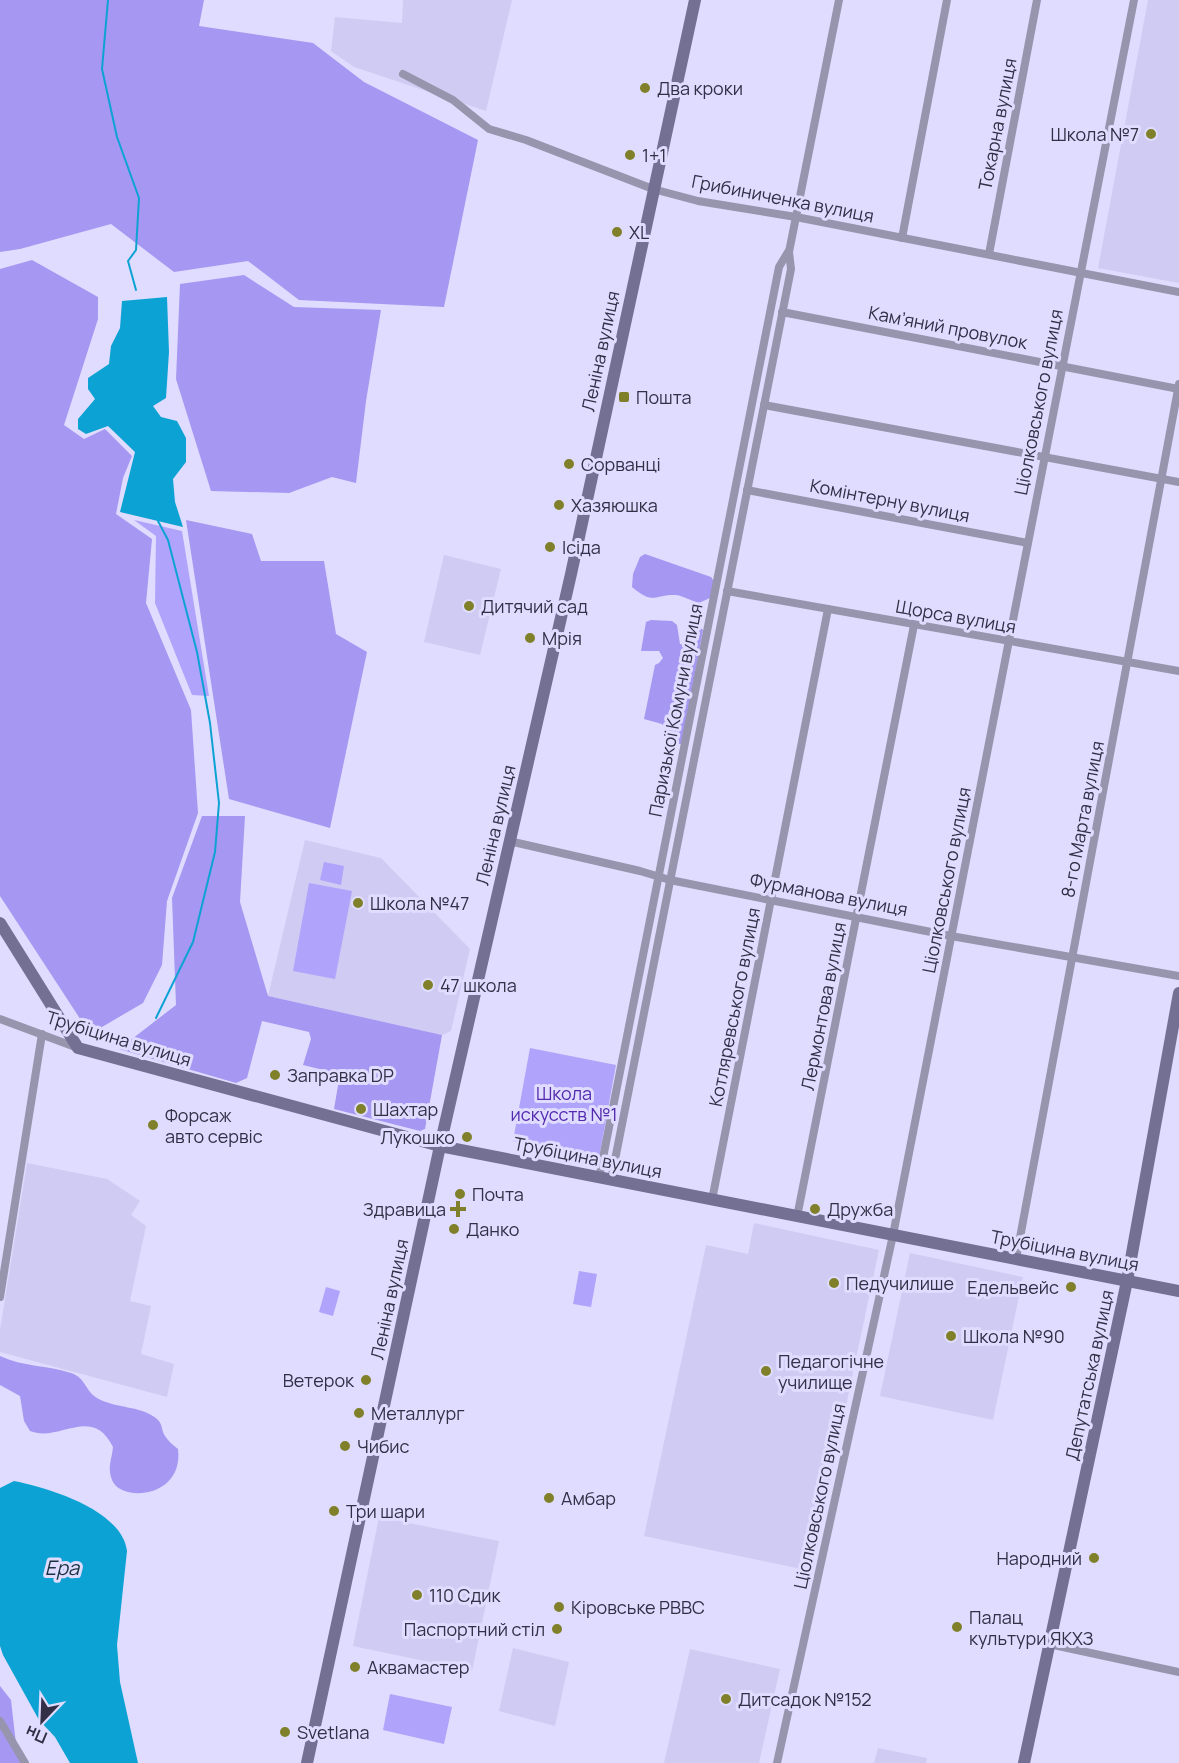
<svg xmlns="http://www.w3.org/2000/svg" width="1179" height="1763" font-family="Manrope,sans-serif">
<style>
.built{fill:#cfcbf2}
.green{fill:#b0a3fb}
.forest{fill:#a597f2}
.water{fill:#0da2d4}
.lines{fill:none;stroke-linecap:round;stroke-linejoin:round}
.stream{stroke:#0da2d4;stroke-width:2}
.street{stroke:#9795ad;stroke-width:8}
.secondary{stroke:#747093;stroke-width:12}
.poi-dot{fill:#7f8029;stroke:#dfdcff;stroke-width:2}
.labels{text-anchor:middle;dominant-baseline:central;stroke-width:6;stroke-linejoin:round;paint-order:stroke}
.poi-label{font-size:18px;fill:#322f46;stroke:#dfdcff;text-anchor:start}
.street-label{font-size:18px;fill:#322f46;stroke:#dfdcff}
.park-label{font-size:18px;fill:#532aad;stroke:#dfdcff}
.water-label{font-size:20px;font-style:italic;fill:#17313d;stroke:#dfdcff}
</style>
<rect width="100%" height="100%" fill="#dfdcff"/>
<!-- built -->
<g class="built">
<polygon points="403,0 512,0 486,111 354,67 331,51 335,17 402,23"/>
<polygon points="1148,0 1179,0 1179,283 1098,268"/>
<polygon points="444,555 501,569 480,655 424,642"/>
<polygon points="305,840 381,858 470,949 451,1031 442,1035 268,996"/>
<polygon points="27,1163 107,1179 140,1201 131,1215 146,1226 130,1301 151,1306 141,1354 174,1364 167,1397 0,1352 0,1330"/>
<polygon points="754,1223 879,1250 811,1571 644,1536 706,1245 748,1254"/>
<polygon points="910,1253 1023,1277 993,1420 880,1396"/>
<polygon points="379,1517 499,1541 472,1671 353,1646"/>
<polygon points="513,1648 569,1662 555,1726 499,1711"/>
<polygon points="690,1649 780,1669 759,1763 664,1763"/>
<polygon points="878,1748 927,1758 926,1763 874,1763"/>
</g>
<!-- green -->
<g class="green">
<polygon points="134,520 182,531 209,696 192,695 155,603 156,536"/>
<polygon points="324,862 344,866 341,885 320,880"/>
<polygon points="309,883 352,891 335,979 293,971"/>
<polygon points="530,1048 616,1065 599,1158 513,1141"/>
<polygon points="579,1271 597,1274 591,1307 573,1304"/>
<polygon points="326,1287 340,1291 333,1316 319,1312"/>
<polygon points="390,1694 452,1707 444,1744 383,1730"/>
</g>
<!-- forest -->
<g class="forest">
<polygon points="0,0 204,0 199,26 313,43 364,82 478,140 444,307 299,300 248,261 174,272 111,224 20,249 0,252"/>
<polygon points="32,260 98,297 98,319 64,425 84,439 105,429 132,456 123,478 116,514 152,539 146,603 191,710 198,813 167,901 162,965 143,1003 90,1034 0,896 0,269"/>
<polygon points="244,275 294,307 381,310 366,401 356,483 332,477 289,493 211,491 176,379 180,284"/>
<polygon points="186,520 252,534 261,561 324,561 336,634 367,652 330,828 229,799"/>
<path d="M645 554 711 577 715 583 712 597 699 603C691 601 684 596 676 595 653 594 655 606 632 587L633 574 640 557Z"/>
<polygon points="651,620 672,621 677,625 680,644 687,645 691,627 698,626 703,630 682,744 675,744 662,724 644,719 655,665 659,663 663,658 659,651 641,651 646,622"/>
<polygon points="202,816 245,816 240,902 268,996 442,1035 425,1129 420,1131 334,1109 340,1074 303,1065 311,1039 309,1032 262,1021 247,1078 236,1083 119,1049 176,1005 172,898"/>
<path d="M0 1356C23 1367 47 1365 71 1373 86 1378 85 1391 97 1398 116 1409 140 1405 157 1419 163 1424 161 1430 165 1436 168 1441 173 1445 178 1449 184 1498 121 1503 112 1480 107 1467 112 1459 113 1447 92 1404 59 1443 30 1431L24 1421 20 1396 0 1385Z"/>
<polygon points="0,1686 11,1700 16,1744 23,1763 0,1763"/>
</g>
<!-- water -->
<g class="water">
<polygon points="167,297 169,352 166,398 153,406 161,417 177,421 186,438 186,462 173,479 175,502 183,527 120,512 135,452 108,426 86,434 78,429 78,419 95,399 88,389 88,378 109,364 111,346 120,328 122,301"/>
<path d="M14 1481C49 1488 122 1510 127 1551L117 1645 120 1682 138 1763H70L55 1737 39 1720 3 1655 0 1646V1488Z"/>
</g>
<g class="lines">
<!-- stream -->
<g class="stream">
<polyline points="108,0 102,69 117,137 139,198 136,250 128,261 136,290"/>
<polyline points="156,1018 193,942 215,852 219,803 210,723 197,652 168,540 158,521"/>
</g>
<!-- street -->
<g class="street">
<polyline points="403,74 453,100 489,129 526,140 653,189 698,201 796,217 1179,292"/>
<polyline points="902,238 947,0"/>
<polyline points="989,254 1037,0"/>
<polyline points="782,312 1179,389"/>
<polyline points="764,405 1179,482"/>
<polyline points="747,490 1028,543"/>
<polyline points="727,591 1179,671"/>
<polyline points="509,841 640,871 670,880 951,936 1179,976"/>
<polyline points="0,1019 78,1048"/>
<polyline points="599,1178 779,267 788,252"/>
<polyline points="611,1180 791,269 789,252 839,0"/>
<polyline points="712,1200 828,609"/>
<polyline points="797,1217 914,625"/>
<polyline points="1016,1259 1179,384"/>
<polyline points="0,1297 42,1034"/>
<polyline points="1049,1644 1179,1672"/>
<polyline points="0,1721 25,1763"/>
<polyline points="777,1763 893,1235 1134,0"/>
</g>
<!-- secondary -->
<g class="secondary">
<polyline points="0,923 78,1048 440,1146 1179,1291"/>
<polyline points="307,1763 440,1146 571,574 695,0"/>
<polyline points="1024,1763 1127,1281 1179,993"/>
</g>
</g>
<!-- markers -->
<g class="poi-dot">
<circle cx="645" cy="88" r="6"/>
<circle cx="1151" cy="134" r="6"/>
<circle cx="630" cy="155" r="6"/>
<circle cx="617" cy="232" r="6"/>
<rect x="618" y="391" width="12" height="12" rx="3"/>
<circle cx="569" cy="464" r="6"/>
<circle cx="559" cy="505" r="6"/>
<circle cx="550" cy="547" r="6"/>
<circle cx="469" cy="606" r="6"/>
<circle cx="530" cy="638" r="6"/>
<circle cx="358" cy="903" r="6"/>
<circle cx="428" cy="985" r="6"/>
<circle cx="275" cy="1075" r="6"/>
<circle cx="361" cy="1109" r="6"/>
<circle cx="153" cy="1125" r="6"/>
<circle cx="467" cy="1137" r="6"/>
<circle cx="460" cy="1194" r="6"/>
<path d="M455 1200h6v6h6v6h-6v6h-6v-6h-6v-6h6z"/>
<circle cx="815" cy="1209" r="6"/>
<circle cx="454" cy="1229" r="6"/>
<circle cx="834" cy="1283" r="6"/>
<circle cx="1071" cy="1287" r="6"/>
<circle cx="951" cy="1336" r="6"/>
<circle cx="766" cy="1371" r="6"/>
<circle cx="366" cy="1380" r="6"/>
<circle cx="359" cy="1413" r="6"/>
<circle cx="345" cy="1446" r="6"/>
<circle cx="549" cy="1498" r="6"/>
<circle cx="334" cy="1511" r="6"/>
<circle cx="1094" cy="1558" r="6"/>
<circle cx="417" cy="1595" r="6"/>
<circle cx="559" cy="1607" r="6"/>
<circle cx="957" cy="1627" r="6"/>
<circle cx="557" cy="1629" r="6"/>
<circle cx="355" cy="1667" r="6"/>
<circle cx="726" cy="1699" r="6"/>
<circle cx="285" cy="1732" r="6"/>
</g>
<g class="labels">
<!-- poi labels -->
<g class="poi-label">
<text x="657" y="88">Два кроки</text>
<text x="1139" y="134" text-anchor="end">Школа №7</text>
<text x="642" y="155">1+1</text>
<text x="629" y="232">XL</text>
<text x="636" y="397">Пошта</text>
<text x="581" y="464">Сорванці</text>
<text x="571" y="505">Хазяюшка</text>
<text x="562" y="547">Ісіда</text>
<text x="481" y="606">Дитячий сад</text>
<text x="542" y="638">Мрія</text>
<text x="370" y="903">Школа №47</text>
<text x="440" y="985">47 школа</text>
<text x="287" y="1075">Заправка DP</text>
<text x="373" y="1109">Шахтар</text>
<text x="165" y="1115">Форсаж<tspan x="165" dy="21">авто сервіс</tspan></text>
<text x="455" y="1137" text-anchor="end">Лукошко</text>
<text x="472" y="1194">Почта</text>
<text x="446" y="1209" text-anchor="end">Здравица</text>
<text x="827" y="1209">Дружба</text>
<text x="466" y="1229">Данко</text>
<text x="846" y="1283">Педучилише</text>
<text x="1059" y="1287" text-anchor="end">Едельвейс</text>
<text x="963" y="1336">Школа №90</text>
<text x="778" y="1361">Педагогічне<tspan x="778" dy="21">училище</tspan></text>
<text x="354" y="1380" text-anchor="end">Ветерок</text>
<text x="371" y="1413">Металлург</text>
<text x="357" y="1446">Чибис</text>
<text x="561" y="1498">Амбар</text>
<text x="346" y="1511">Три шари</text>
<text x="1082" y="1558" text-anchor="end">Народний</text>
<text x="429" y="1595">110 Сдик</text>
<text x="571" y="1607">Кіровське РВВС</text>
<text x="969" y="1617">Палац<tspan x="969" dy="21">культури ЯКХЗ</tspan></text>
<text x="545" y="1629" text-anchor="end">Паспортний стіл</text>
<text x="367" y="1667">Аквамастер</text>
<text x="738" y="1699">Дитсадок №152</text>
<text x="297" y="1732">Svetlana</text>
</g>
<!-- street labels -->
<g class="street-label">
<text transform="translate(997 124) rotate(-79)">Токарна вулиця</text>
<text transform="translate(783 198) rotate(11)">Грибиниченка вулиця</text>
<text transform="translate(948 327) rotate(11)">Кам’яний провулок</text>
<text transform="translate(600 351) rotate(-78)">Леніна вулиця</text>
<text transform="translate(1038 402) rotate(-79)">Ціолковського вулиця</text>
<text transform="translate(890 500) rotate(11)">Комінтерну вулиця</text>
<text transform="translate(956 616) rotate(10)">Щорса вулиця</text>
<text transform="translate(675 710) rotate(-79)">Паризької Комуни вулиця</text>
<text transform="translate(1082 819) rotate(-79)">8-го Марта вулиця</text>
<text transform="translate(495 825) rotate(-77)">Леніна вулиця</text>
<text transform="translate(946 880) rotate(-79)">Ціолковського вулиця</text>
<text transform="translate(829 894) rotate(11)">Фурманова вулиця</text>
<text transform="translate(823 1006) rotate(-79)">Лермонтова вулиця</text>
<text transform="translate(734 1007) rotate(-79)">Котляревського вулиця</text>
<text transform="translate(119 1038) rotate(17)">Трубіцина вулиця</text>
<text transform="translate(588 1157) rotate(11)">Трубіцина вулиця</text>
<text transform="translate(1065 1250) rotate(11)">Трубіцина вулиця</text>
<text transform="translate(389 1299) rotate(-78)">Леніна вулиця</text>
<text transform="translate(1089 1375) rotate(-78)">Депутатська вулиця</text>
<text transform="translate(819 1496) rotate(-78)">Ціолковського вулиця</text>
</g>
<!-- park labels -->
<g class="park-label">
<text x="564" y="1093">Школа<tspan x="564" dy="21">искусств №1</tspan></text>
</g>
<!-- water labels -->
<g class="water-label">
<text x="62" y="1567">Ера</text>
</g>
</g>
<!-- north arrow -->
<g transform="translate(42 1721) rotate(203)" stroke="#dfdcff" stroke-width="4.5" paint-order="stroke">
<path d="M0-4.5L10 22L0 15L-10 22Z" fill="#322f46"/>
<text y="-9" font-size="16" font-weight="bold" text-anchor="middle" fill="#322f46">Пн</text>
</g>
</svg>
